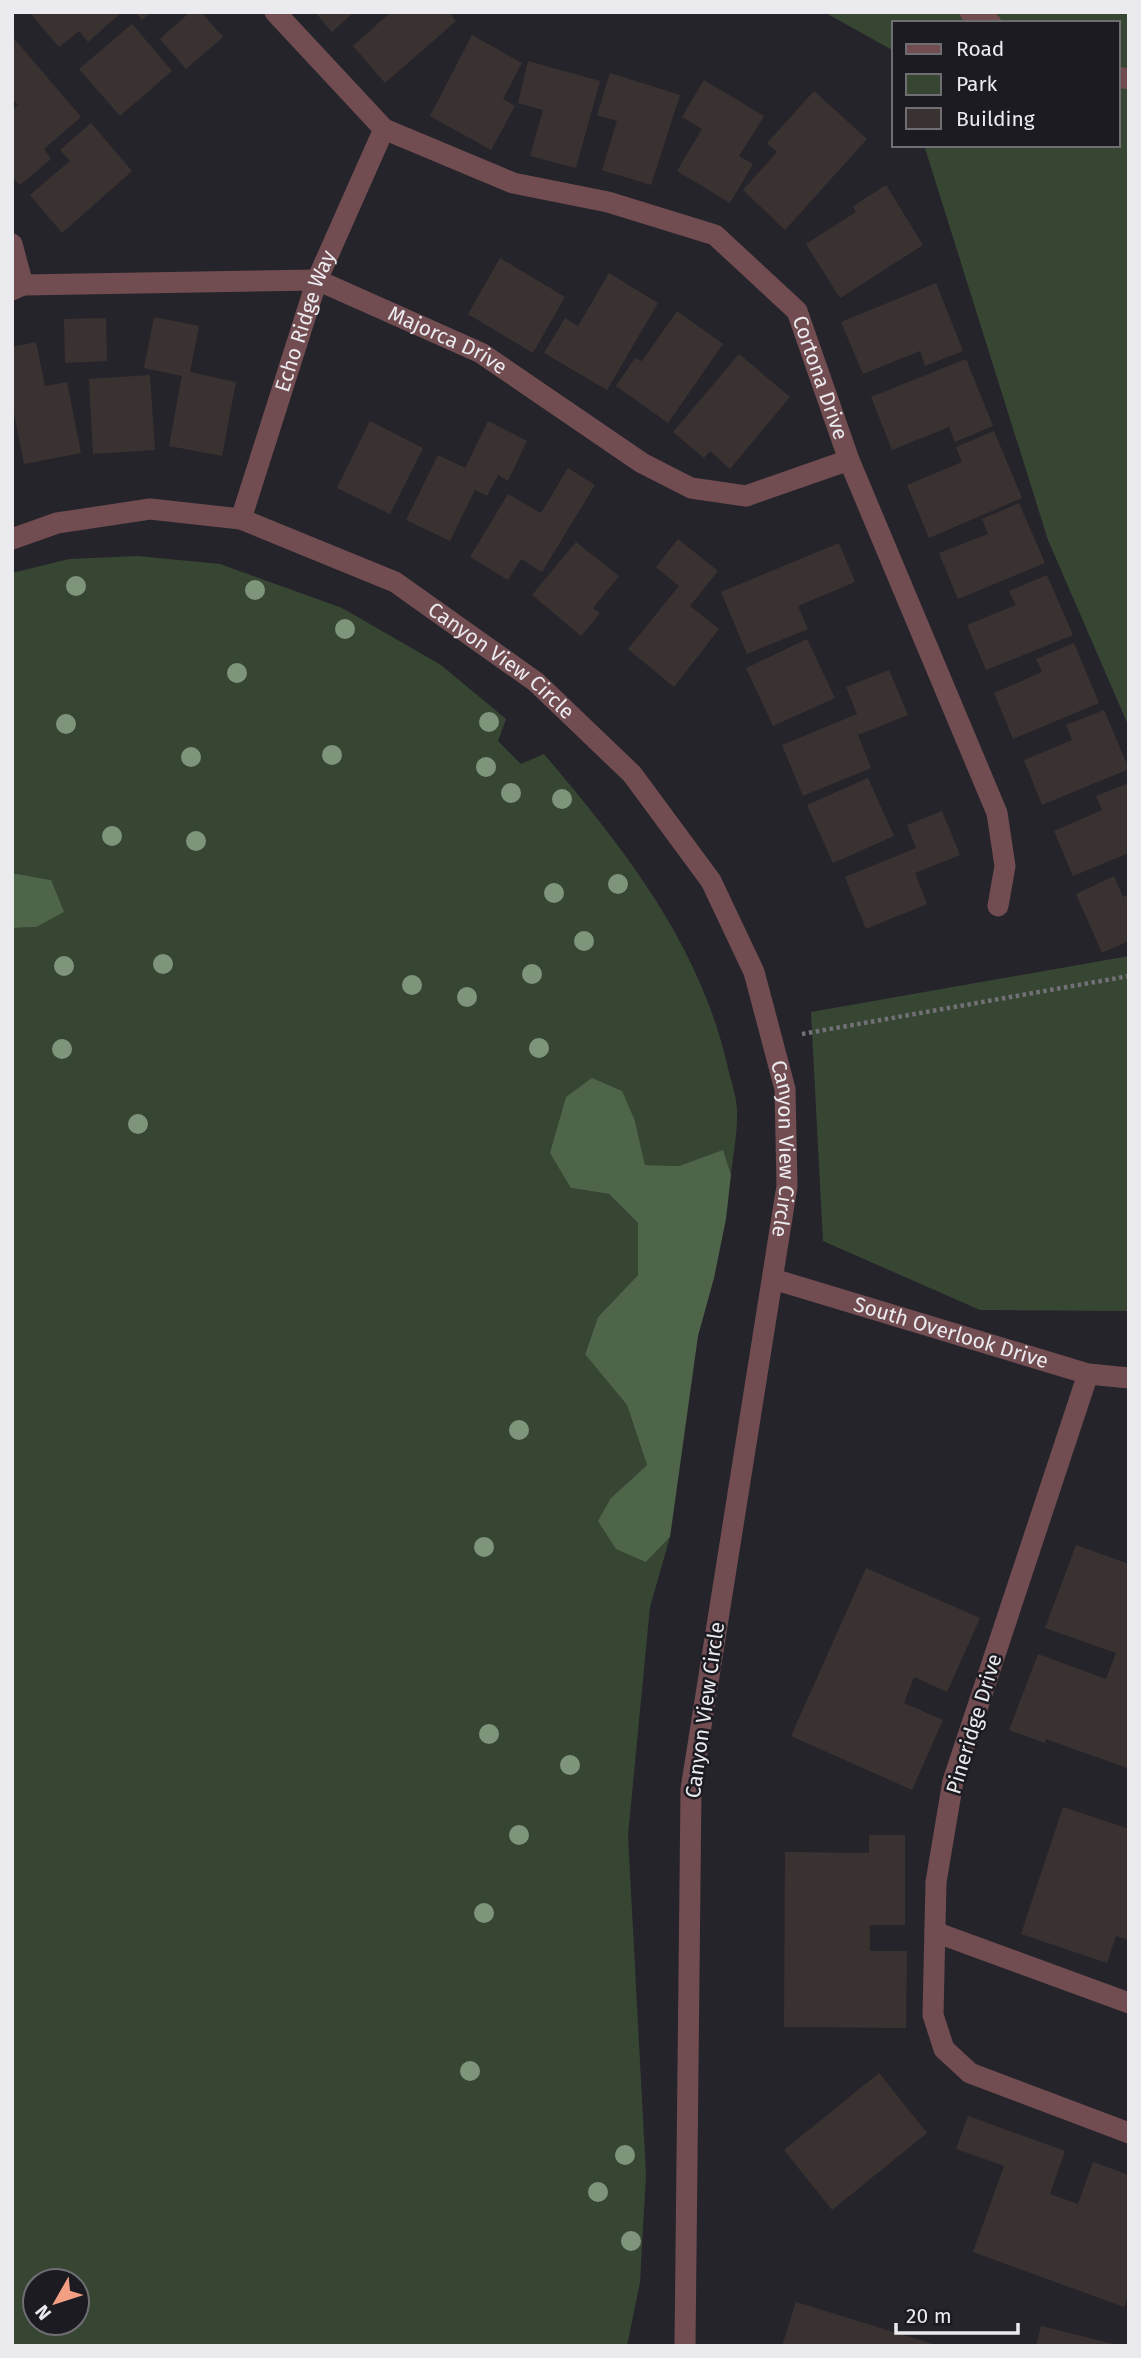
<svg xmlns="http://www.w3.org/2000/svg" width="1141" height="2358" font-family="'Fira Sans',sans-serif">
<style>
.green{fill:#374633;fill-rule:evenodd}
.forest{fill:#4f654a}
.building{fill:#3a3231}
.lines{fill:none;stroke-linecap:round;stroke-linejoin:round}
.path{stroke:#727178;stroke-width:4.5;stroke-dasharray:3.5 3.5;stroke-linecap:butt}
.minor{stroke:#714d51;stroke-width:21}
.tree{fill:#7e947b}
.labels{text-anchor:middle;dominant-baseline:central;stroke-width:5;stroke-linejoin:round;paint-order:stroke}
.street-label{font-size:21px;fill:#ebeaef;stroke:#1b1b21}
</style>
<rect width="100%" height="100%" fill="#25242b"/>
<!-- green -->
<g class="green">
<polygon points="824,12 1129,12 1129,727 1048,540 924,145 1118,145 1118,23 894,23 894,51"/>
<path d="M138 556 220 564 342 608 441 665 506 719 498 741 521 764 544 754C623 847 699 943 727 1064 730 1079 737 1096 737 1111 738 1132 733 1154 731 1175L722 1151 679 1166 645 1165 635 1121 571 1188 609 1194 638 1223V1275L598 1317 585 1353 627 1405 647 1465 611 1498 646 1562 670 1537 650 1607 628 1835 646 2175 640 2282 627 2346H12V928L36 927 51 880 12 873V573L69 559ZM35 2281H77V2323H35Z"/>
<polygon points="1129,956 1129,1311 980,1310 823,1241 811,1012"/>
</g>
<!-- forest -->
<g class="forest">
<polygon points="12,873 51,880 64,912 36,927 12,928"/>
<polygon points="592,1078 622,1091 635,1121 645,1165 679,1166 723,1150 731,1175 726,1219 714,1278 698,1336 670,1537 646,1562 616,1549 598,1521 611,1498 647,1465 627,1405 585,1354 598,1317 638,1275 638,1223 609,1194 571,1188 550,1153 566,1097"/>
</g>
<!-- building -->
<g class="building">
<polygon points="29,12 122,12 88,42 79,31 59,47"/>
<polygon points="135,12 151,12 142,20"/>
<polygon points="190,12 201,12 223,37 186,69 160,39"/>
<polygon points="315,12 354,12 332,32"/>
<polygon points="391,12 449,12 456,21 385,83 353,46"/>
<polygon points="132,24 172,71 120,116 79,69"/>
<polygon points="472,35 522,63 503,99 515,106 491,150 430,116"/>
<polygon points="12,36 81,117 44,149 51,159 20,185 12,177 12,110 18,105 12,98"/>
<polygon points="528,61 600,81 576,168 530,156 543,110 518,103"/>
<polygon points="610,73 680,95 651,185 602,170 617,121 597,115"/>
<polygon points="704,80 764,116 739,156 753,164 730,203 677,171 702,129 682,117"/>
<polygon points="814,91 867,139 785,230 743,190 777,152 767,143"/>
<polygon points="91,123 132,171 62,233 30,195 70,161 60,150"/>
<polygon points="886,185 923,245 840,298 806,244 856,212 853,206"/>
<polygon points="500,258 565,297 533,353 468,314"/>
<polygon points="609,273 658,303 607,390 544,353 565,318 578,326"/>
<polygon points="936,283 963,351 925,366 920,351 863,374 841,322"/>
<polygon points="677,311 723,344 668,423 616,386 635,358 642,361"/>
<polygon points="154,317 199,326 190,372 236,382 222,456 169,446 182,376 144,368"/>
<polygon points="106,318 107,361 65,363 64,319"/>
<polygon points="36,342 45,386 67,382 81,453 24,464 12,403 12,347"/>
<polygon points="739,354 790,397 730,469 710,451 704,458 673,432"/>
<polygon points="966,359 993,426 955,442 949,427 892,450 871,397"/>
<polygon points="150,375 155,450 93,454 89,379"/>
<polygon points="370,421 423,448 390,514 337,488"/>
<polygon points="488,421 527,441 508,481 498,475 487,496 475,490 450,541 406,520 438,455 465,468"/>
<polygon points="994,431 1022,498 929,538 907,485 962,462 956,447"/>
<polygon points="568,468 595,485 542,572 521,559 508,580 470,557 508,494 541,513"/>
<polygon points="1019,503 1045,563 958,599 939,553 988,534 982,519"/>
<polygon points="678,539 718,571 690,606 719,629 674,687 628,649 679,586 656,567"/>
<polygon points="576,542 619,576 593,608 600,613 581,636 532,595"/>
<polygon points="839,543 855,582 798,606 808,629 747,654 721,592"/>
<polygon points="1047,575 1073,635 986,670 967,625 1016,605 1009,591"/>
<polygon points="807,639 835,698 773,726 746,668"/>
<polygon points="1074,643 1099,703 1013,739 994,693 1042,672 1036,659"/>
<polygon points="889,670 908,715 858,735 871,768 803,796 782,745 857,714 846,687"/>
<polygon points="1104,710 1129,769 1042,805 1024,760 1072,740 1066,725"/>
<polygon points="868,778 894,836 833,863 807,805"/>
<polygon points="1129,783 1129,853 1073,876 1054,831 1102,810 1096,796"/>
<polygon points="942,811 960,855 915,873 927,904 866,929 845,877 916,848 907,825"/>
<polygon points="1114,876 1123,897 1129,894 1129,941 1102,953 1076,894"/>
<polygon points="1076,1545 1129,1564 1127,1768 1046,1739 1045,1743 1009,1730 1038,1654 1106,1679 1116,1653 1045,1628"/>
<polygon points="866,1568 980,1618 947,1692 914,1677 904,1703 943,1720 912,1790 791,1736"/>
<polygon points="1063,1807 1129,1829 1129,1940 1116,1936 1107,1963 1021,1934"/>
<polygon points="869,1835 905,1835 905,1925 870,1925 870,1951 907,1951 906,2028 784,2027 785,1852 869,1853"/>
<polygon points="879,2073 927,2133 832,2210 784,2150"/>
<polygon points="968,2116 1065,2151 1050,2194 1078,2204 1093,2162 1129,2175 1129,2293 1124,2307 973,2252 1004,2166 956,2149"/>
<polygon points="796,2302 936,2345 936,2346 782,2346"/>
<polygon points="1041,2326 1118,2345 1118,2346 1036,2346"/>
</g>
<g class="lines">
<!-- path -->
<polyline class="path" points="802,1034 1129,976"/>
<!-- minor -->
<g class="minor">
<path id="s1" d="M275 12 384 129 513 183 608 202 715 235 797 311 849 460 997 813 1005 866 998 906"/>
<polyline points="970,12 991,23"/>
<polyline points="1118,77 1129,79"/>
<polyline points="12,244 23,285"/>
<path id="s2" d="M12 290 23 285 317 280 481 353 642 463 691 488 746 496 849 460"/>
<path id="s3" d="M241 519 317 280 384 129"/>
<path id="s4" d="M12 539 57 523 150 509 241 519 395 582 536 682 632 774 711 881 754 972 785 1089 787 1186 691 1789 685 2346"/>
<path id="s5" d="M773 1279 1088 1374 1129 1378"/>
<polyline points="1088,1374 953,1781 936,1882 933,2015 944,2049 970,2073 1129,2133"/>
<polyline points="935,1932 1129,2003"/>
</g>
</g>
<!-- trees -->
<g class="tree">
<circle cx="76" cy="586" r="10"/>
<circle cx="255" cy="590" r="10"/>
<circle cx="345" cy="629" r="10"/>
<circle cx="237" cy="673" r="10"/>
<circle cx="489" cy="722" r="10"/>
<circle cx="66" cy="724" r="10"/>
<circle cx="332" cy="755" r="10"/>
<circle cx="191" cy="757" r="10"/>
<circle cx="486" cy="767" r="10"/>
<circle cx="511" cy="793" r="10"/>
<circle cx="562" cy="799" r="10"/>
<circle cx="112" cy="836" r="10"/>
<circle cx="196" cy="841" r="10"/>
<circle cx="618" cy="884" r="10"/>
<circle cx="554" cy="893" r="10"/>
<circle cx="584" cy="941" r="10"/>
<circle cx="163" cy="964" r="10"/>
<circle cx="64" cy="966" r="10"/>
<circle cx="532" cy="974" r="10"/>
<circle cx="412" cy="985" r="10"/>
<circle cx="467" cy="997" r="10"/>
<circle cx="539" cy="1048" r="10"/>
<circle cx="62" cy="1049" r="10"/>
<circle cx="138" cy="1124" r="10"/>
<circle cx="519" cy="1430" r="10"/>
<circle cx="484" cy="1547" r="10"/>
<circle cx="489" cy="1734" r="10"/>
<circle cx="570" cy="1765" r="10"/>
<circle cx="519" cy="1835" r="10"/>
<circle cx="484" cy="1913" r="10"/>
<circle cx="470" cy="2071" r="10"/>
<circle cx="625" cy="2155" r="10"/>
<circle cx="598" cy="2192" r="10"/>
<circle cx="631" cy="2241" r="10"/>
</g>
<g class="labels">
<!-- street labels -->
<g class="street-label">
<text stroke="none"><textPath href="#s3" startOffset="208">Echo Ridge Way</textPath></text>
<text stroke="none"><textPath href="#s2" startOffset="450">Majorca Drive</textPath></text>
<text stroke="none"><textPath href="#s1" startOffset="691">Cortona Drive</textPath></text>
<text stroke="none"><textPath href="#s4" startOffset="532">Canyon View Circle</textPath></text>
<text stroke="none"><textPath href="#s4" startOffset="1120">Canyon View Circle</textPath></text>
<text stroke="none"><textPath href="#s5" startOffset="186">South Overlook Drive</textPath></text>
<text transform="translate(705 1710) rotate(-82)">Canyon View Circle</text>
<text transform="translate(974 1724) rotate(-73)">Pineridge Drive</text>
</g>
</g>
<!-- border -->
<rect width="1141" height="2358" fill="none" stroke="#ebeaef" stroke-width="28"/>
<!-- legend -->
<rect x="892" y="21" width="228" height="126" fill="#1b1b21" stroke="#6e6e73" stroke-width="2"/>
<rect x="906" y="44" width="35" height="10" fill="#714d51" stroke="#6e6e73" stroke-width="2"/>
<text x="956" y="56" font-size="21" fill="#ebeaef">Road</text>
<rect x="906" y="74" width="35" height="21" fill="#374633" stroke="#6e6e73" stroke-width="2"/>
<text x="956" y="91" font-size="21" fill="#ebeaef">Park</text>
<rect x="906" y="108" width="35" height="21" fill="#3a3231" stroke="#6e6e73" stroke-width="2"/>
<text x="956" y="126" font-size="21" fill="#ebeaef">Building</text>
<!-- north arrow -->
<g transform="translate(56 2302) rotate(231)"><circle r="33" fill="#1b1b21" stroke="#6e6e73" stroke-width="2"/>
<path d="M0-5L12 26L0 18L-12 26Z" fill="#f39f84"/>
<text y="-10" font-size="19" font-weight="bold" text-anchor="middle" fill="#ebeaef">N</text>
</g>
<!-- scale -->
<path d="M896 2323v10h122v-10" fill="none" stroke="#ebeaef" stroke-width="3.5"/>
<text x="906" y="2323" font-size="21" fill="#ebeaef" stroke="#1b1b21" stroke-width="5" paint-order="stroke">20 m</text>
</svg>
